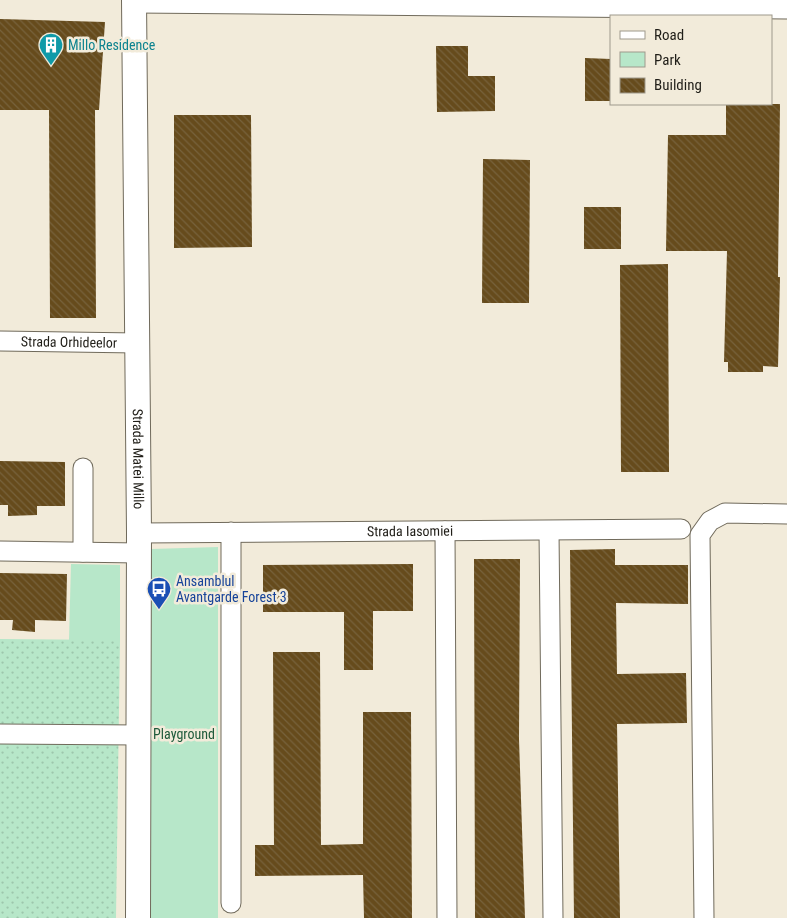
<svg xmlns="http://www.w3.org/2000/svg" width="787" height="918" font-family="'Roboto Condensed',sans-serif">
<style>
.grass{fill:url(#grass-dots)}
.green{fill:#b7e7c9}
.building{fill:url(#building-back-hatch)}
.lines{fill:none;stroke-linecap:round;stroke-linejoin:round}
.minor-casing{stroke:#706a5b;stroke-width:21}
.tertiary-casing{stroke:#706a5b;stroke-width:26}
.minor{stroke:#fff;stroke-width:19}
.tertiary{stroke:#fff;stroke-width:24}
.labels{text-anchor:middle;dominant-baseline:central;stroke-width:5;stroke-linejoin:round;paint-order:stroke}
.culture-label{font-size:14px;fill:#0d838f;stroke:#f2ebda;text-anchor:start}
.street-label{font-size:14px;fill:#201e18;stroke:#f2ebda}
.transit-label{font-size:14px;fill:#164399;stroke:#f2ebda;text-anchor:start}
.park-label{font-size:14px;fill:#1d5a3a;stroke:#f2ebda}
</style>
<defs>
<pattern id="grass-dots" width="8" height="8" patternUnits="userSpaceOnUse" patternTransform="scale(1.25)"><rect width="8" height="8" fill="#b7e7c9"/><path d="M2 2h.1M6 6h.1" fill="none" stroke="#9dc6ac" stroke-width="1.8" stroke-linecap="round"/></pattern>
<pattern id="building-back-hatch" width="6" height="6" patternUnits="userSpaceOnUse" patternTransform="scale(1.25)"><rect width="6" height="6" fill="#664b1c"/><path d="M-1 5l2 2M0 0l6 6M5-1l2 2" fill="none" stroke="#77623c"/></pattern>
</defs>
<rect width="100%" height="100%" fill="#f2ebda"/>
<!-- grass -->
<polygon class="grass" points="0,639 120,640 116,918 0,918"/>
<!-- green -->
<g class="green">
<polygon points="218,547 218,918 148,918 151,549"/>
<polygon points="71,564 120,565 120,640 69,640"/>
</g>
<!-- building -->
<g class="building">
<polygon points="0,19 105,22 99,110 95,110 96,318 50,318 49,110 0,110"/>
<polygon points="436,46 468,46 468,76 495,76 495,111 437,112"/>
<polygon points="585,58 611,59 611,101 585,101"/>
<polygon points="726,104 780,104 778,277 780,277 778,367 763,366 763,372 728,372 728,362 724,362 727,251 666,251 668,135 726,135"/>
<polygon points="174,115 251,115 252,247 174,248"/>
<polygon points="483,159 530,160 529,303 482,303"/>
<rect x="584" y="207" width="37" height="42"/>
<polygon points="668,264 669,472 621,472 620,265"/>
<polygon points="0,461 65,462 65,506 37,506 37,515 8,516 8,505 0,505"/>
<polygon points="615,549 615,565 688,565 688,604 616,603 617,674 686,673 687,723 617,724 620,918 574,918 570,550"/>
<polygon points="474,559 520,559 519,739 525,918 475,918"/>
<polygon points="413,564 413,611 373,611 373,670 344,670 344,612 263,612 263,565"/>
<polygon points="0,573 67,574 66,621 35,620 35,632 12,630 13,620 0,620"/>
<polygon points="273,652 320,652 321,845 363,844 363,712 411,712 412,918 364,918 363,875 255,876 255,845 274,845"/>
</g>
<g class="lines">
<defs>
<g id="minor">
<polyline points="134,3 787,9"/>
<path id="s1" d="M0 341 137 343"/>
<polyline points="445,531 447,918"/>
<polyline points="549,531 553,918"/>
<polyline points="231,532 231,903"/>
<path id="s2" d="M139 533 681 529"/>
<polyline points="0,551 139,553"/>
<polyline points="83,552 83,468"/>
<polyline points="0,734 139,735"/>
<polyline points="704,918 700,535 710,521 725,513 787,514"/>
</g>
<g id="tertiary">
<path id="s3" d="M134 0 139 533 138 918"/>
</g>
</defs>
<!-- minor casing -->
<use href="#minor" class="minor-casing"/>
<!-- tertiary casing -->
<use href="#tertiary" class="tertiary-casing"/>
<!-- minor -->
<use href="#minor" class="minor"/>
<!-- tertiary -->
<use href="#tertiary" class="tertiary"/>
</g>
<!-- icons -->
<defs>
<symbol id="building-pin" viewBox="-11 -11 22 30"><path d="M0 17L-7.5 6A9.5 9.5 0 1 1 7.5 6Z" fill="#0f9aa8" stroke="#f2ebda"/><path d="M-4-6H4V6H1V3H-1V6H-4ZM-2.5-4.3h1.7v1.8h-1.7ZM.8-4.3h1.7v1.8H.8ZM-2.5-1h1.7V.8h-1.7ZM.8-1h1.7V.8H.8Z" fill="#fff"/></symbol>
<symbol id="bus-pin" viewBox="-11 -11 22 30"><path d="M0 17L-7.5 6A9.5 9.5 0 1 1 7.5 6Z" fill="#1a4fb4" stroke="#f2ebda"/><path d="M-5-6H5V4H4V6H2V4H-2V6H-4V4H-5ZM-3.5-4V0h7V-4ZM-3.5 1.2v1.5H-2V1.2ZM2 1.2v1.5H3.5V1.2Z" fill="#fff"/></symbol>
</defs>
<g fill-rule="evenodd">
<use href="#building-pin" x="37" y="31" width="28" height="38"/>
<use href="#bus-pin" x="145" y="575" width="28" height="38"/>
</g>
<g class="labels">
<!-- culture labels -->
<g class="culture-label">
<text x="68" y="45">Millo Residence</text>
</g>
<!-- street labels -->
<g class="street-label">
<text stroke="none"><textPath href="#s1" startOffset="69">Strada Orhideelor</textPath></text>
<text stroke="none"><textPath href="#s3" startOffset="459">Strada Matei Millo</textPath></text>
<text stroke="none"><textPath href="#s2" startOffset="271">Strada Iasomiei</textPath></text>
</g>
<!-- transit labels -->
<g class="transit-label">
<text x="176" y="581">Ansamblul<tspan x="176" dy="16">Avantgarde Forest 3</tspan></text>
</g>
<!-- park labels -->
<g class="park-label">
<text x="184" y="734">Playground</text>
</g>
</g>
<!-- legend -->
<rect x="610" y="15" width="162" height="90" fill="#f2ebda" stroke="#9e998c"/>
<rect x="620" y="31" width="25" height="8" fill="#ffffff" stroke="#9e998c"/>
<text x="654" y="40" font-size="15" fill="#201e18">Road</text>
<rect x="620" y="52" width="25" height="15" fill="#b7e7c9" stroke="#9e998c"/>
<text x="654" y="65" font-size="15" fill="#201e18">Park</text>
<rect x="620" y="78" width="25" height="15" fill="url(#building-back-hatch)" stroke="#9e998c"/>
<text x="654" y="90" font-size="15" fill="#201e18">Building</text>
</svg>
